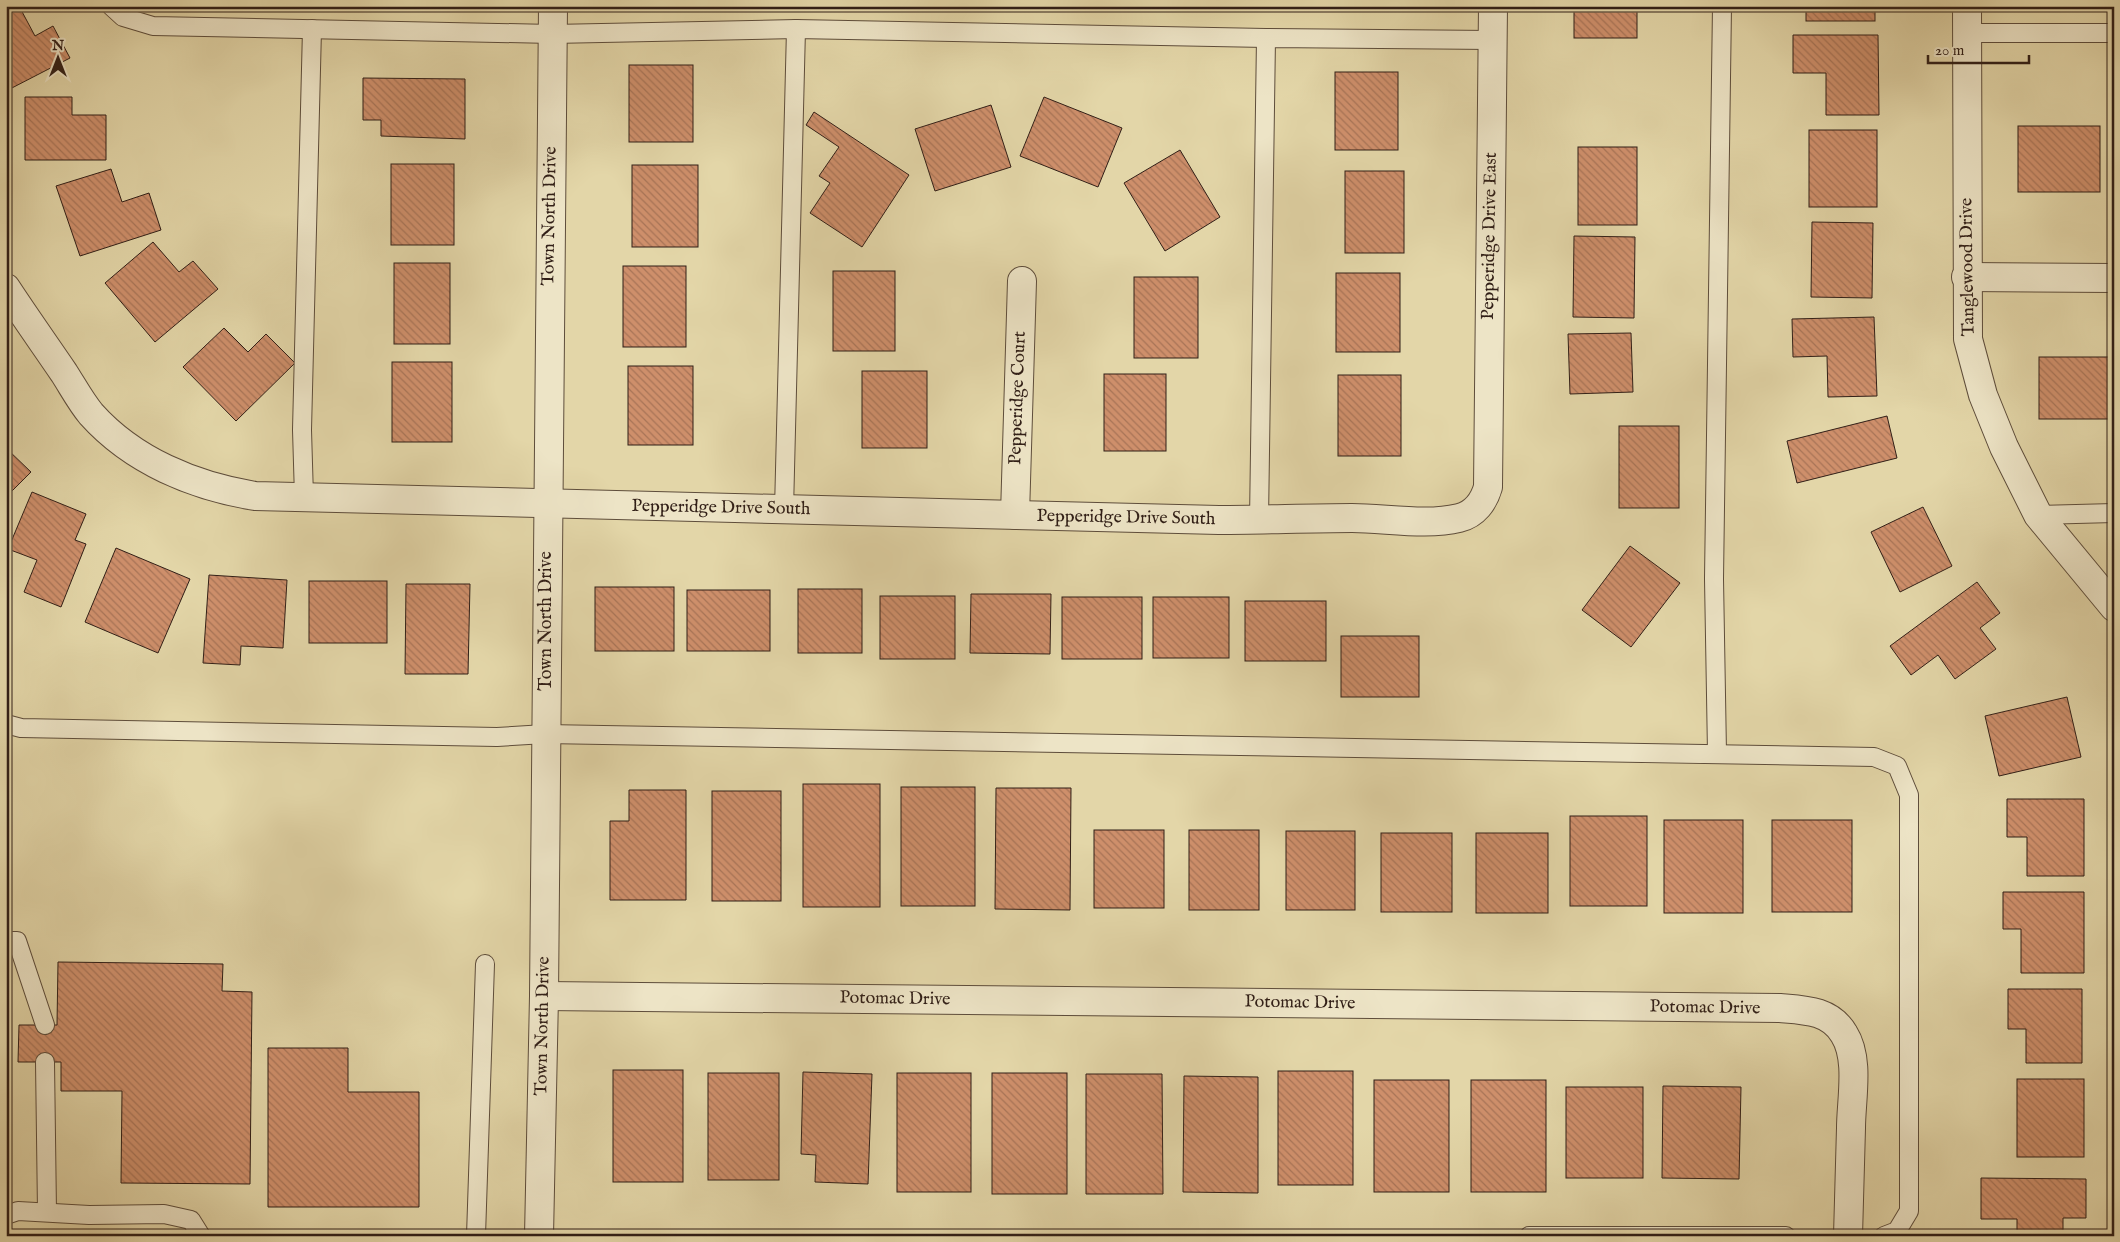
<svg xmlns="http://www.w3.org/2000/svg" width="2120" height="1242" font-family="'IM FELL English',serif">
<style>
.building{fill:url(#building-back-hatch);stroke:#311f17}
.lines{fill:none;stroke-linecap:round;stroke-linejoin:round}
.service-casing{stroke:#5e4d3b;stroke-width:20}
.minor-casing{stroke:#5e4d3b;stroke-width:30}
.service{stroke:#ede4c6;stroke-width:18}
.minor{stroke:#ede4c6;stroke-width:28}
.labels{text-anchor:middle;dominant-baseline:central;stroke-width:4;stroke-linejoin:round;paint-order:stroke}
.street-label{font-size:18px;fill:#311f17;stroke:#ede4c6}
</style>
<defs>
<pattern id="building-back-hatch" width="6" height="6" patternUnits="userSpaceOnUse" patternTransform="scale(1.25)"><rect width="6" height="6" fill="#ce8f6b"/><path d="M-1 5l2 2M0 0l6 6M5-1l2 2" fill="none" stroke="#a87457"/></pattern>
</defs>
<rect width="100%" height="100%" fill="#e3d6a8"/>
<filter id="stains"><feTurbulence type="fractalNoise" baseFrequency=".004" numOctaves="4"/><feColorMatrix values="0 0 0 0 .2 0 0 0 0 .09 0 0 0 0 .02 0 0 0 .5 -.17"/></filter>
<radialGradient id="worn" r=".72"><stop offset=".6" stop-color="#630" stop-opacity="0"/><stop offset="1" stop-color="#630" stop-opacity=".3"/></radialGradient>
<!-- building -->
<g class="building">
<polygon points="6,6 19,6 35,36 53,26 70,58 6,91"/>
<rect x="1574" y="6" width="63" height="32"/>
<rect x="1806" y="6" width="69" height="15"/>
<polygon points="1793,35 1878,35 1879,115 1826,115 1826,73 1793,73"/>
<rect x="629" y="65" width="64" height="77"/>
<rect x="1335" y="72" width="63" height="78"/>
<polygon points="363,78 465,79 465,139 381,136 381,120 363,120"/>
<polygon points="25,97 72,97 72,115 106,115 106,160 25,160"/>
<polygon points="1044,97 1122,128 1098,187 1020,156"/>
<polygon points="991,105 1011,167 935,191 915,129"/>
<polygon points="814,112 909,175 862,247 810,213 830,183 819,176 839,147 806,125"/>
<rect x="2018" y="126" width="82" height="66"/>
<rect x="1809" y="130" width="68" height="77"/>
<rect x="1578" y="147" width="59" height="78"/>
<polygon points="1180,150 1220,217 1165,251 1124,183"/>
<rect x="391" y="164" width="63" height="81"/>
<rect x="632" y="165" width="66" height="82"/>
<polygon points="111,169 122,202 149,193 161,230 80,256 56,186"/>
<rect x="1345" y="171" width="59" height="82"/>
<polygon points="1812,222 1873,223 1872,298 1811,297"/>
<polygon points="1574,236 1635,237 1634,318 1573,317"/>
<polygon points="153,242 179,272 193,261 218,289 155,342 105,283"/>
<rect x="394" y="263" width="56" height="81"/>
<rect x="623" y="266" width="63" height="81"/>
<rect x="833" y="271" width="62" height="80"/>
<rect x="1336" y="273" width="64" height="79"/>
<rect x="1134" y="277" width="64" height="81"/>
<polygon points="1874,317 1877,396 1828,397 1827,356 1793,357 1792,319"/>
<polygon points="224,328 248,352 266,334 295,363 236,421 183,367"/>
<polygon points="1631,333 1633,392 1570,394 1568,334"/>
<rect x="2039" y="357" width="75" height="62"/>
<rect x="392" y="362" width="60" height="80"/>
<rect x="628" y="366" width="65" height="79"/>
<rect x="862" y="371" width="65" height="77"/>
<rect x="1104" y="374" width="62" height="77"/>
<rect x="1338" y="375" width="63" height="81"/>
<polygon points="1887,416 1897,458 1797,483 1787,441"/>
<rect x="1619" y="426" width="60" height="82"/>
<polygon points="6,448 31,472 6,497"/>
<polygon points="32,492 86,514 75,540 86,544 61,607 24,592 37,560 8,549"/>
<polygon points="1923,507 1952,566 1900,592 1871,532"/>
<polygon points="1630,546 1680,583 1631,647 1582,610"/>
<polygon points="116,548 190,579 158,653 85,622"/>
<polygon points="209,575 287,580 283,648 241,646 240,665 203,663"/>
<rect x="309" y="581" width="78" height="62"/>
<polygon points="1977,582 2000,613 1980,628 1996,649 1955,679 1938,655 1911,675 1890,646"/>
<polygon points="406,584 470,584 468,674 405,674"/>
<rect x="595" y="587" width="79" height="64"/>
<rect x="798" y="589" width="64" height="64"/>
<rect x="687" y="590" width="83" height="61"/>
<polygon points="971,594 1051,594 1050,654 970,653"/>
<rect x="880" y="596" width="75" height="63"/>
<rect x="1062" y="597" width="80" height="62"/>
<rect x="1153" y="597" width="76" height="61"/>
<rect x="1245" y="601" width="81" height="60"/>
<rect x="1341" y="636" width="78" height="61"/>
<polygon points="2067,697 2081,757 1999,776 1985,716"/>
<rect x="803" y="784" width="77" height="123"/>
<rect x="901" y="787" width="74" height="119"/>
<polygon points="996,788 1071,788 1070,910 995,909"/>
<polygon points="629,790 686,790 686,900 610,900 610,821 629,821"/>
<rect x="712" y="791" width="69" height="110"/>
<polygon points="2007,799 2084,799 2084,876 2027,876 2027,837 2007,837"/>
<rect x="1570" y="816" width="77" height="90"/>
<rect x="1664" y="820" width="79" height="93"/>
<rect x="1772" y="820" width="80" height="92"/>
<rect x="1094" y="830" width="70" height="78"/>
<rect x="1189" y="830" width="70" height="80"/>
<rect x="1286" y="831" width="69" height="79"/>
<rect x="1381" y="833" width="71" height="79"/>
<rect x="1476" y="833" width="72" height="80"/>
<polygon points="2003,892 2084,892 2084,973 2021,973 2021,929 2003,929"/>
<polygon points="58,962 223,964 222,991 252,992 250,1184 121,1183 122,1091 61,1091 61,1062 18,1062 19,1025 57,1025"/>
<polygon points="2008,989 2082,989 2082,1063 2026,1063 2026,1029 2008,1029"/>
<polygon points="268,1048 348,1048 348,1092 419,1092 419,1207 268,1207"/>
<rect x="613" y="1070" width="70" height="112"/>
<rect x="1278" y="1071" width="75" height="114"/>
<polygon points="803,1072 872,1074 868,1184 815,1182 816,1155 801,1154"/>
<rect x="708" y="1073" width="71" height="107"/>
<rect x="897" y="1073" width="74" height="119"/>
<rect x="992" y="1073" width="75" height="121"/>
<polygon points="1086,1074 1162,1074 1163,1194 1086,1194"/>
<polygon points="1184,1076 1258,1077 1258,1193 1183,1192"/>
<rect x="2017" y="1079" width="67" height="78"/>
<rect x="1374" y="1080" width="75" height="112"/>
<rect x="1471" y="1080" width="75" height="112"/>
<polygon points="1663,1086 1741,1087 1739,1179 1662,1178"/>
<rect x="1566" y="1087" width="77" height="91"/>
<polygon points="1981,1178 2086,1179 2086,1218 2063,1218 2063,1236 2017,1236 2017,1219 1981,1219"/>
</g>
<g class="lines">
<defs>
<g id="service">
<polyline points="111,6 123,17 153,26 552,34 796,29 1266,38"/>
<polyline points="1967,33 2114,33"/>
<polyline points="304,497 302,430 312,29"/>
<polyline points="784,510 796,29"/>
<polyline points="2038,515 2114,513"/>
<polyline points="1259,520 1266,38 1492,40"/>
<path d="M6 724 21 728 497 737 545 734C988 744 1431 747 1874 757L1897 766 1909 795V1211L1897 1231 1884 1236"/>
<polyline points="1717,753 1714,579 1722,6"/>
<polyline points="6,941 17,941 45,1025"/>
<polyline points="45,1062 47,1212"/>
<polyline points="6,1215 18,1211 89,1215 164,1214 191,1220 201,1236"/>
<polyline points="476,1236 485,964"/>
<polyline points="1529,1236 1786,1236"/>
</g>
<g id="minor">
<polyline points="1967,6 1968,339 1983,395 2004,447 2038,515 2114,607"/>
<polyline points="1966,277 2114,278"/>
<path d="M6 288C25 317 45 345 64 373 73 387 81 402 91 414 133 461 194 486 255 496L1219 520C1263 520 1308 518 1352 518 1385 518 1427 526 1459 518 1475 514 1484 501 1488 487L1493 6"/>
<polyline points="1015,515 1022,281"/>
<path d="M544 996 1780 1008C1804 1010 1830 1010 1844 1034 1860 1059 1851 1100 1851 1128 1850 1164 1849 1200 1848 1236"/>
<polyline points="539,1236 544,996 553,6"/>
</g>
</defs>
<!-- service casing -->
<use href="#service" class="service-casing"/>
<!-- minor casing -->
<use href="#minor" class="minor-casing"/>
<!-- service -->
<use href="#service" class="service"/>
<!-- minor -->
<use href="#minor" class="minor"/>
</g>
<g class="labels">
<!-- street labels -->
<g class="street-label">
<text transform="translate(550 216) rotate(-89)">Town North Drive</text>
<text transform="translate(1490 236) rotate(-89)">Pepperidge Drive East</text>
<text transform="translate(1968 267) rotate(-91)">Tanglewood Drive</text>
<text transform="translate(1018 398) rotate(-88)">Pepperidge Court</text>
<text transform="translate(721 508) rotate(1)">Pepperidge Drive South</text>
<text transform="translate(1126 518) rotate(1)">Pepperidge Drive South</text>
<text transform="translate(546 621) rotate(-90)">Town North Drive</text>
<text transform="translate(895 999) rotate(1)">Potomac Drive</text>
<text transform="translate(1300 1003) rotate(1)">Potomac Drive</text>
<text transform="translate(1705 1008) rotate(1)">Potomac Drive</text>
<text transform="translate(543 1026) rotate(-89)">Town North Drive</text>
</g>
</g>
<!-- margin -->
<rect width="2120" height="1242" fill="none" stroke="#e3d6a8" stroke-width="25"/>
<rect x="8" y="8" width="2105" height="1227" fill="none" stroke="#311f17" stroke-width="2.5"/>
<rect x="12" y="12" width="2095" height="1217" fill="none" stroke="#311f17"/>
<!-- north arrow -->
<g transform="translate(58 58)" stroke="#ede4c6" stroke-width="4" paint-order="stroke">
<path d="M0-4L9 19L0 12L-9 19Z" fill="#311f17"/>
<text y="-8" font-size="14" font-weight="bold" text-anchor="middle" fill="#311f17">N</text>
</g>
<!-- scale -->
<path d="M1928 55v8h101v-8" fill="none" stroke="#311f17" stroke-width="2.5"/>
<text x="1935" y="55" font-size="15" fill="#311f17" stroke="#ede4c6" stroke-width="4" paint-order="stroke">20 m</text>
<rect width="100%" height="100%" filter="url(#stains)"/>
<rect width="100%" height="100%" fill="url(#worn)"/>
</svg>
